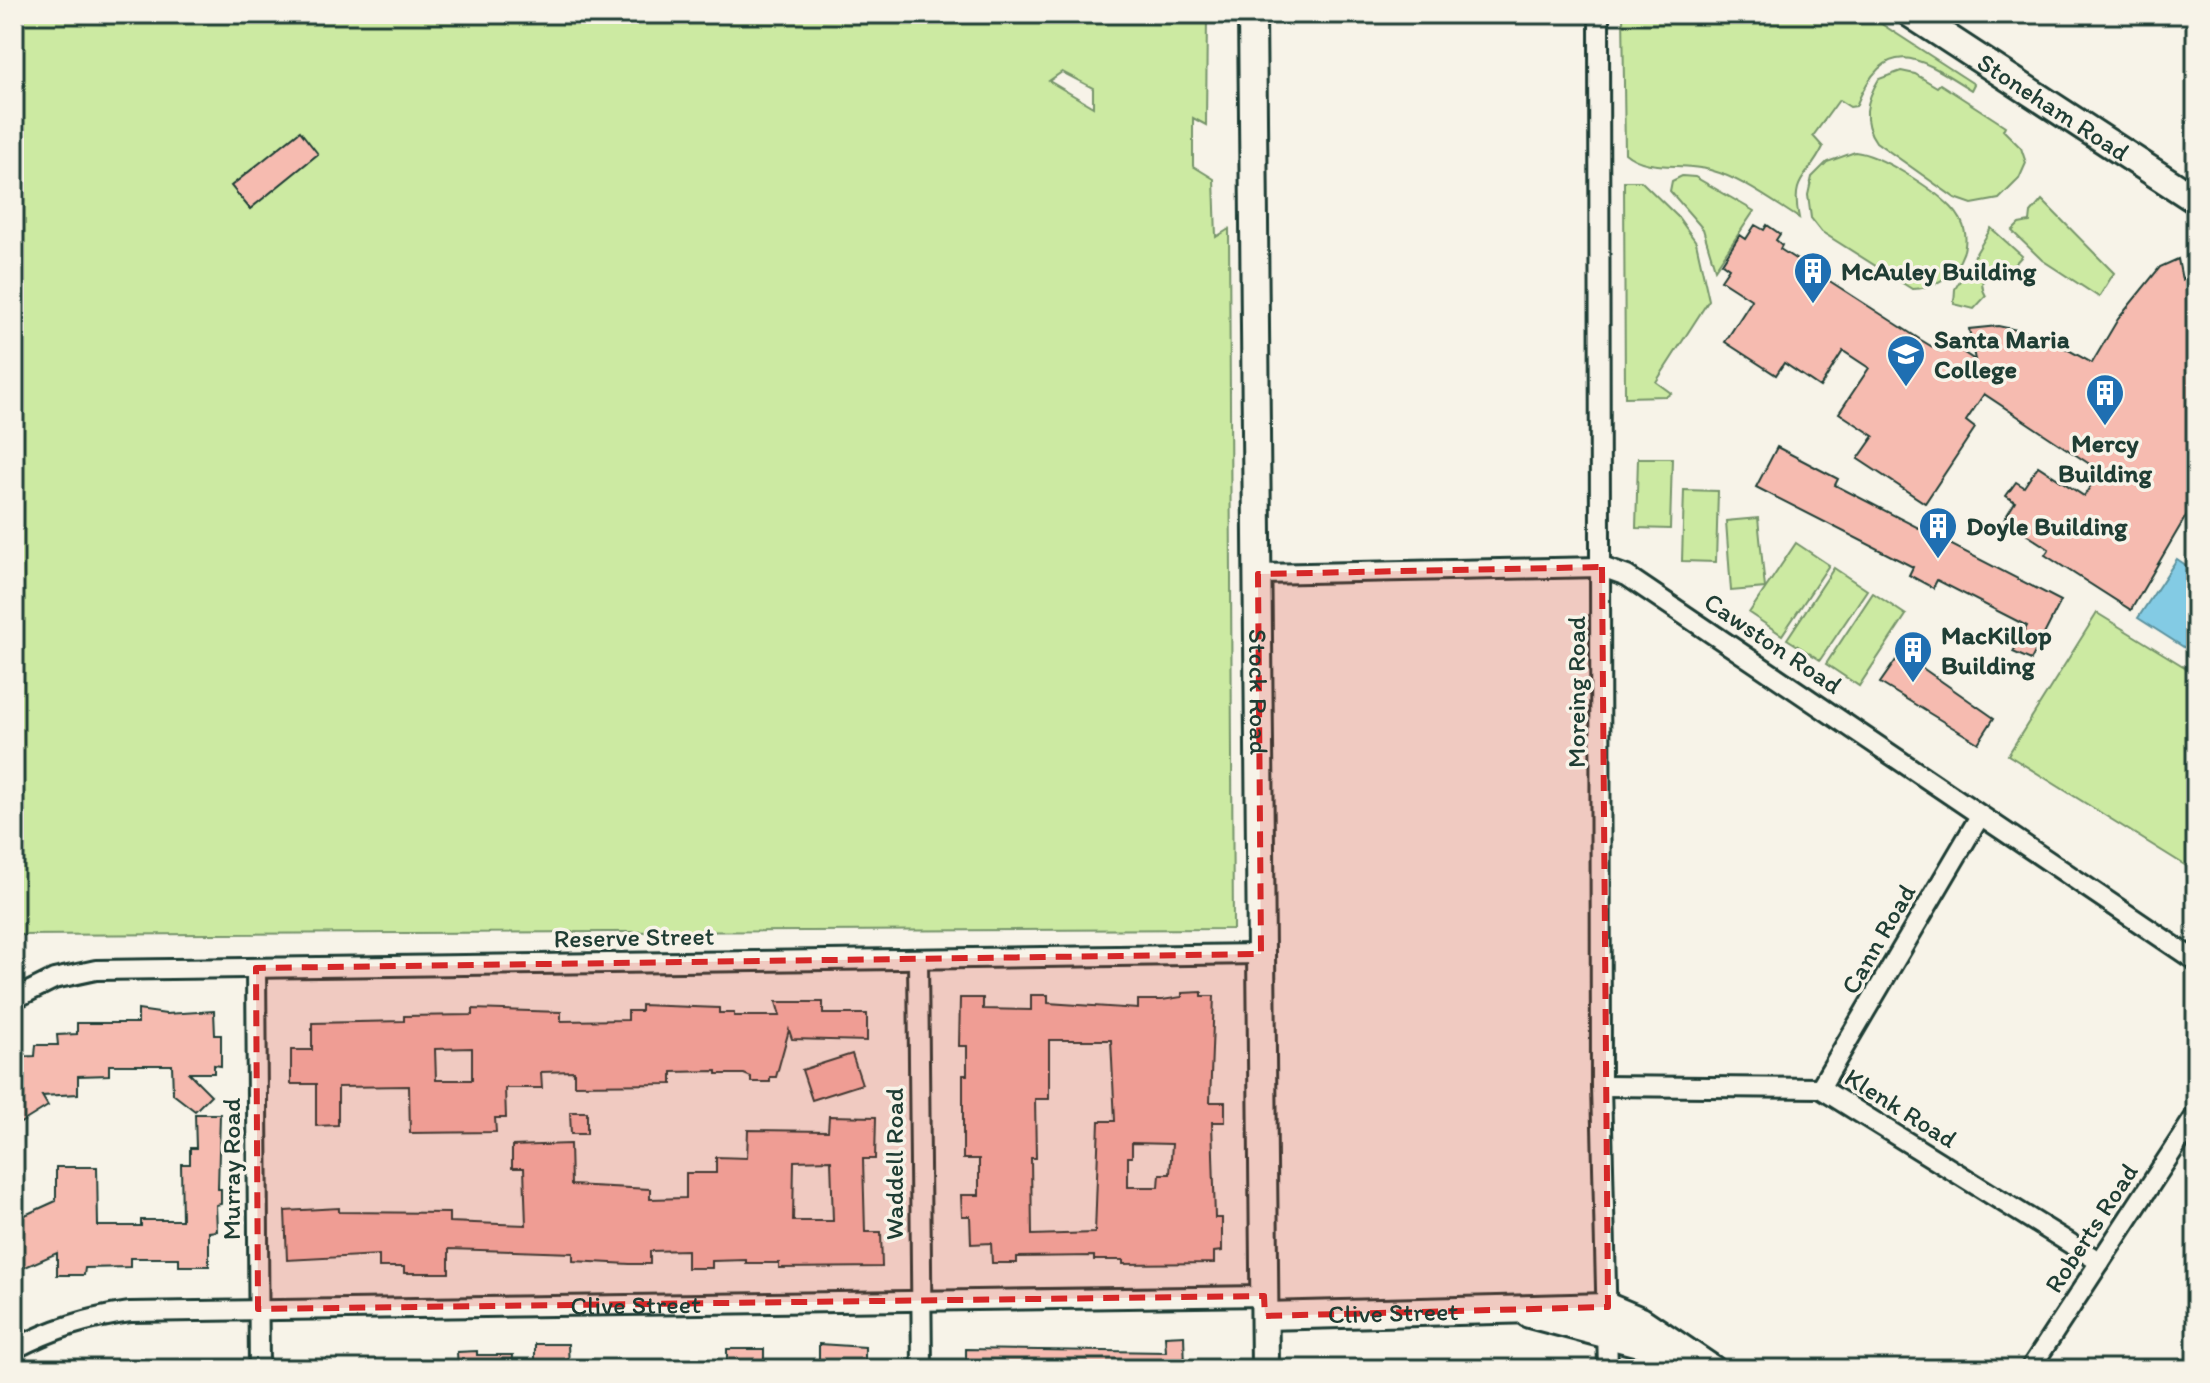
<svg xmlns="http://www.w3.org/2000/svg" width="2210" height="1383" font-family="Itim,sans-serif">
<style>
.green{fill:#cceaa2;stroke:#76946b;stroke-width:2;fill-rule:evenodd}
.water{fill:#83cbe4;stroke:#5b929e;stroke-width:2}
.building{fill:#f6bbb0;stroke:#1f3d34;stroke-width:2;fill-rule:evenodd}
.lines{fill:none;stroke-linecap:round;stroke-linejoin:round}
.street-casing{stroke:#1f3d34;stroke-width:24}
.secondary-casing{stroke:#1f3d34;stroke-width:32}
.street{stroke:#f7f3e8;stroke-width:18}
.secondary{stroke:#f7f3e8;stroke-width:26}
.marked{fill:#d62828;fill-opacity:0.2;stroke:#d62828;stroke-width:6;stroke-dasharray:16 10;stroke-linejoin:round}
.labels{text-anchor:middle;dominant-baseline:central;stroke-width:7;stroke-linejoin:round;paint-order:stroke}
.street-label{font-size:26px;fill:#1f3d34;stroke:#f7f3e8}
.poi-label{font-size:26px;font-weight:bold;fill:#1f3d34;stroke:#f7f3e8;text-anchor:start}
</style>
<rect width="100%" height="100%" fill="#f7f3e8"/>
<filter id="ink" filterUnits="userSpaceOnUse"><feTurbulence type="fractalNoise" baseFrequency=".0125" numOctaves="2"/><feDisplacementMap in="SourceGraphic" scale="16" xChannelSelector="R" yChannelSelector="G"/><feConvolveMatrix kernelMatrix="1 2 1 2 8 2 1 2 1" color-interpolation-filters="sRGB"/></filter>
<g filter="url(#ink)">
<!-- green -->
<g class="green">
<path d="M14 14H1207L1206 125 1193 118V166L1214 179 1216 237 1229 229 1233 929 14 935ZM1062 72 1093 88V107L1049 81Z"/>
<path d="M1623 14H1866L1974 84 1971 90C1919 57 1886 33 1856 106L1850 107 1839 100 1813 136 1823 147C1808 179 1790 177 1799 218 1770 200 1743 179 1710 170 1682 162 1647 172 1625 153Z"/>
<path d="M1901 71 1915 74 1937 87 1940 84 2005 126 2003 130 2021 148 2026 163 2019 179 1999 199 1972 204 1955 198 1876 142C1861 121 1866 100 1879 79Z"/>
<path d="M1855 152C1880 154 1933 189 1951 207 1985 240 1954 289 1912 289L1822 232 1811 218 1808 195 1812 177 1827 162Z"/>
<polygon points="1682,176 1695,177 1754,211 1715,269 1703,229 1670,191 1672,181"/>
<polygon points="1624,181 1641,181 1678,217 1696,242 1709,300 1656,382 1671,393 1667,396 1625,397"/>
<polygon points="2042,200 2114,273 2099,297 2042,260 2012,231 2019,224 2030,222 2031,213"/>
<path d="M1991 228 2022 256 2012 267C1993 261 1974 277 1986 296L1974 309 1954 304 1955 289Z"/>
<polygon points="1638,458 1672,458 1670,529 1636,528"/>
<polygon points="1684,490 1718,491 1716,562 1682,561"/>
<polygon points="1758,518 1765,588 1731,591 1726,521"/>
<polygon points="1796,543 1829,565 1782,635 1749,613"/>
<polygon points="1834,568 1867,590 1820,660 1787,639"/>
<polygon points="1873,593 1906,615 1859,686 1826,664"/>
<polygon points="2097,613 2196,674 2196,872 2008,755"/>
</g>
<!-- water -->
<polygon class="water" points="2177,559 2196,572 2196,655 2138,618"/>
<!-- building -->
<g class="building">
<polygon points="300,131 318,154 250,209 231,186"/>
<polygon points="1755,225 1764,230 1767,225 1780,234 1776,240 1782,245 1780,249 1921,340 1939,351 1946,341 1975,360 1969,329 1998,326 2041,335 2092,363 2118,319 2160,267 2178,259 2182,280 2196,260 2196,499 2131,610 2045,555 2049,549 2004,520 2015,502 2006,496 2016,482 2024,487 2038,466 2084,496 2100,471 1984,394 1966,421 1975,428 1925,503 1858,459 1874,436 1839,413 1869,368 1843,351 1820,387 1784,363 1776,375 1725,342 1752,300 1721,280 1729,268 1722,263 1740,235 1746,239"/>
<polygon points="1777,447 1838,479 1835,485 2061,601 2031,660 2013,652 2027,626 1937,580 1933,588 1909,575 1913,567 1756,487"/>
<polygon points="1901,653 1994,718 1978,743 1880,683"/>
<path d="M1202 992V996H1214L1210 1102H1225V1122H1212L1215 1218H1222V1251L1214 1252V1263L1123 1264V1260H1094V1256L1017 1257V1263H992L991 1243 971 1244 970 1216H962L961 1195H979V1159H963V1075H967V1046H959L960 998H983V1009L1031 1010V995H1048V1003L1138 1009V1000H1162L1182 997V993ZM1049 1040H1111L1115 1121H1099L1095 1233 1032 1235 1031 1158H1036L1035 1099H1049ZM1132 1143 1172 1144 1170 1174H1160L1159 1187H1128V1157H1132Z"/>
<path d="M776 1002H823V1014H867V1041L792 1039 789 1030 776 1077H770V1082H751V1077L744 1074H717V1071L672 1072V1084L574 1085V1071L541 1072 542 1088H505L506 1118H495L496 1132 410 1133 409 1086 338 1087V1125L316 1126V1084H291V1050H312V1023L404 1021V1016L473 1015V1009L561 1012V1021L628 1020V1011H641V1005L719 1008V1013H734V1016H780ZM472 1048V1080H436L435 1049Z"/>
<polygon points="138,1010 166,1014 214,1011 215,1035 221,1035 221,1066 214,1065 214,1073 189,1073 211,1095 195,1111 173,1094 172,1065 109,1065 109,1075 78,1076 78,1094 42,1096 48,1106 14,1127 14,1057 35,1056 36,1045 58,1045 57,1035 77,1034 77,1023 138,1023"/>
<polygon points="852,1054 862,1084 812,1100 802,1070"/>
<polygon points="570,1112 587,1112 587,1134 571,1134"/>
<polygon points="195,1114 220,1114 218,1189 221,1189 221,1204 216,1205 217,1231 209,1232 209,1266 179,1266 179,1258 130,1258 130,1267 85,1268 84,1275 57,1275 57,1253 14,1272 14,1220 56,1201 56,1167 97,1167 98,1226 141,1226 141,1220 182,1220 181,1164 190,1164 190,1148 196,1148"/>
<path d="M829 1116 876 1117 875 1159H863L865 1232H881L882 1267 779 1268V1263H746V1260L712 1261V1268H687V1250L650 1251V1264H630L573 1261V1253L449 1249V1273H404V1267H379V1255L287 1260 285 1211 339 1208V1212L449 1213V1222L526 1225 524 1168H512V1146L570 1144 571 1185 650 1189V1199L686 1198V1173H716V1157L747 1158 748 1130 828 1131ZM831 1160 833 1221H793L794 1161Z"/>
<polygon points="1184,1335 1185,1369 966,1369 966,1349 1166,1352 1165,1336"/>
<polygon points="535,1344 568,1344 569,1369 535,1369"/>
<polygon points="819,1344 865,1347 865,1369 819,1369"/>
<rect x="727" y="1349" width="37" height="20"/>
<polygon points="477,1351 477,1355 513,1355 512,1369 458,1369 457,1352"/>
</g>
<g class="lines">
<defs>
<g id="street">
<polyline points="1599,14 1601,1086 1608,1369"/>
<polyline points="1258,574 1602,567 1627,576 2196,961"/>
<polyline points="918,959 922,1369"/>
<polyline points="256,968 259,1369"/>
<polyline points="14,999 54,979 96,970 1261,954"/>
<polyline points="1601,1086 1820,1088 2100,1262"/>
<polyline points="1820,1088 1980,816"/>
<path id="s1" d="M14 1349C53 1329 87 1318 130 1312L1264 1296"/>
<polyline points="2030,1369 2196,1115"/>
</g>
<g id="secondary">
<path id="s2" d="M1252 14 1265 1369"/>
<path id="s3" d="M1911 14 2196 200"/>
<polyline points="1529,1314 1650,1346 1673,1360"/>
<path id="s4" d="M1265 1316 1608 1307 1641 1321 1712 1369"/>
</g>
</defs>
<!-- street casing -->
<use href="#street" class="street-casing"/>
<!-- secondary casing -->
<use href="#secondary" class="secondary-casing"/>
<!-- street -->
<use href="#street" class="street"/>
<!-- secondary -->
<use href="#secondary" class="secondary"/>
</g>
</g>
<!-- marked area -->
<path class="marked" d="M1602 567 1608 1307 1265 1316 1264 1296 258 1309 256 968 1261 954 1258 574Z"/>
<!-- icons -->
<defs>
<symbol id="building-pin" viewBox="-11 -11 22 30"><path d="M0 17L-7.5 6A9.5 9.5 0 1 1 7.5 6Z" fill="#1f6fb2" stroke="#f7f3e8"/><path d="M-4-6H4V6H1V3H-1V6H-4ZM-2.5-4.3h1.7v1.8h-1.7ZM.8-4.3h1.7v1.8H.8ZM-2.5-1h1.7V.8h-1.7ZM.8-1h1.7V.8H.8Z" fill="#fff"/></symbol>
<symbol id="school-pin" viewBox="-11 -11 22 30"><path d="M0 17L-7.5 6A9.5 9.5 0 1 1 7.5 6Z" fill="#1f6fb2" stroke="#f7f3e8"/><path d="M0-5L7-2L0 1L-7-2ZM-4 1L0 2.5L4 1V4Q0 6-4 4Z" fill="#fff"/></symbol>
</defs>
<g fill-rule="evenodd">
<use href="#building-pin" x="1791" y="249" width="44" height="60"/>
<use href="#school-pin" x="1884" y="332" width="44" height="60"/>
<use href="#building-pin" x="2083" y="371" width="44" height="60"/>
<use href="#building-pin" x="1916" y="504" width="44" height="60"/>
<use href="#building-pin" x="1891" y="628" width="44" height="60"/>
</g>
<g class="labels">
<!-- street labels -->
<g class="street-label">
<text stroke="none"><textPath href="#s3" startOffset="170">Stoneham Road</textPath></text>
<text transform="translate(1773 643) rotate(34)">Cawston Road</text>
<text stroke="none"><textPath href="#s2" startOffset="678">Stock Road</textPath></text>
<text transform="translate(1576 692) rotate(-90)">Moreing Road</text>
<text transform="translate(634 937) rotate(-1)">Reserve Street</text>
<text transform="translate(1878 939) rotate(-60)">Cann Road</text>
<text transform="translate(1901 1108) rotate(32)">Klenk Road</text>
<text transform="translate(894 1164) rotate(-90)">Waddell Road</text>
<text transform="translate(231 1169) rotate(-90)">Murray Road</text>
<text transform="translate(2091 1228) rotate(-57)">Roberts Road</text>
<text stroke="none"><textPath href="#s1" startOffset="628">Clive Street</textPath></text>
<text stroke="none"><textPath href="#s4" startOffset="128">Clive Street</textPath></text>
</g>
<!-- poi labels -->
<g class="poi-label">
<text x="1841" y="271">McAuley Building</text>
<text x="1934" y="339">Santa Maria<tspan x="1934" dy="30">College</tspan></text>
<text x="2105" y="443" text-anchor="middle">Mercy<tspan x="2105" dy="30">Building</tspan></text>
<text x="1966" y="526">Doyle Building</text>
<text x="1941" y="635">MacKillop<tspan x="1941" dy="30">Building</tspan></text>
</g>
</g>
<!-- margin -->
<rect width="2210" height="1383" fill="none" stroke="#f7f3e8" stroke-width="48"/>
<rect x="24" y="24" width="2162" height="1335" fill="none" stroke="#1f3d34" stroke-width="3" filter="url(#ink)"/>
</svg>
